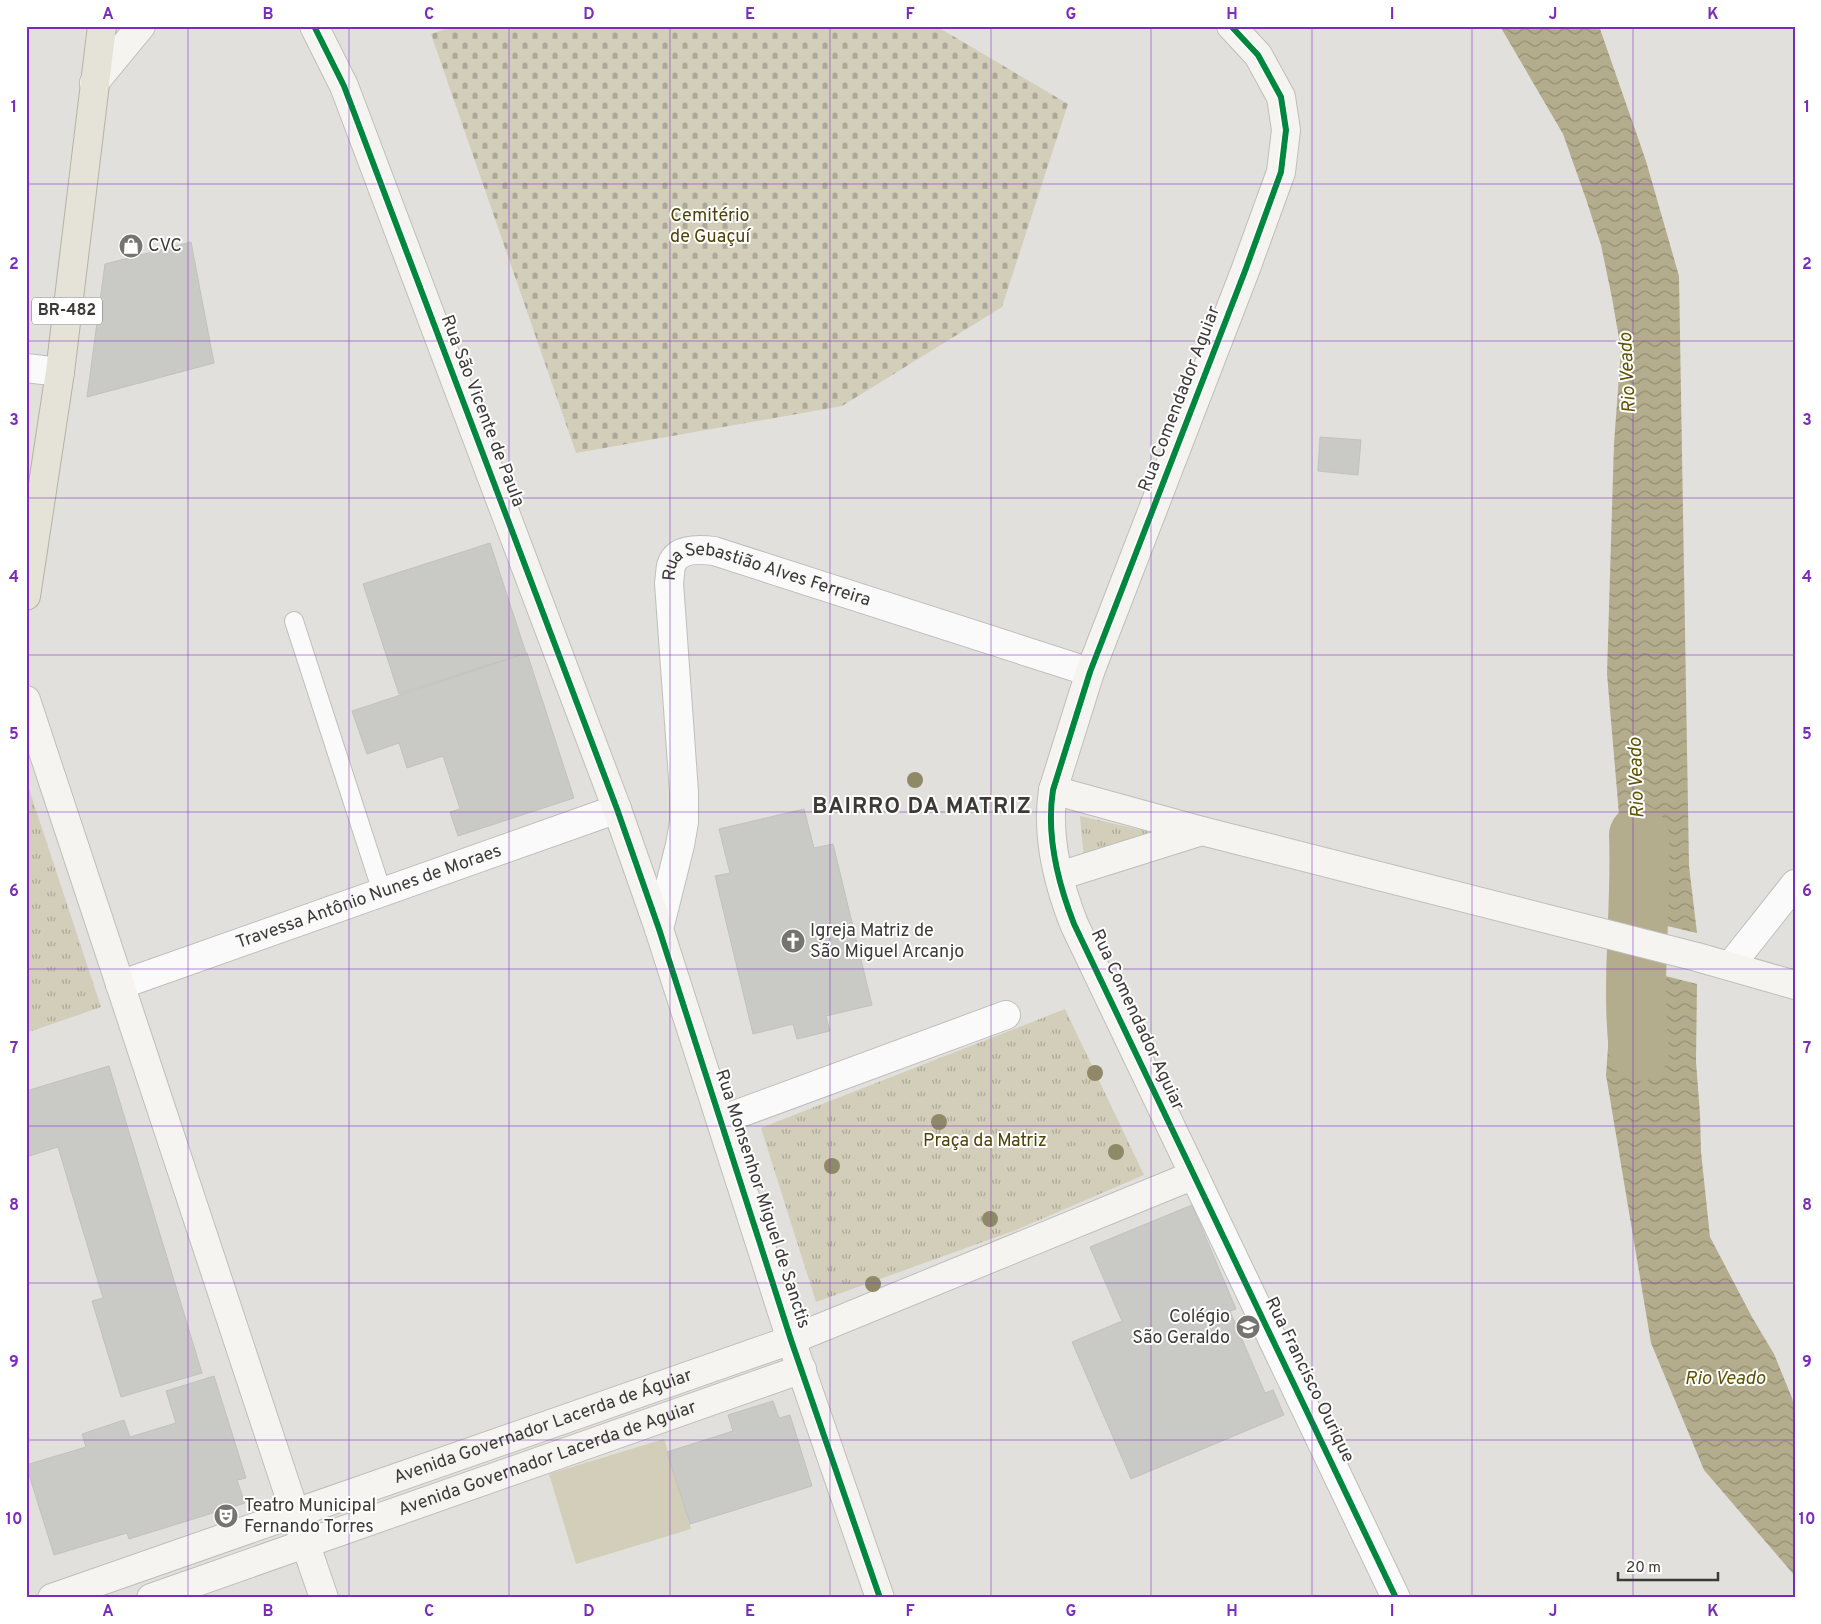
<svg xmlns="http://www.w3.org/2000/svg" width="1821" height="1624" font-family="Overpass,sans-serif">
<style>
.grass{fill:url(#grass-tufts)}
.cemetery{fill:url(#cemetery-stones)}
.pitch{fill:#d3ceba}
.water{fill:url(#water-waves)}
.lines{fill:none;stroke-linecap:round;stroke-linejoin:round}
.river{stroke:#b4ad8d;stroke-width:60}
.building{fill:#c9c9c6;stroke:#c1c1be}
.lane-casing{stroke:#bebebb;stroke-width:20}
.street-casing{stroke:#bebebb;stroke-width:30}
.secondary-casing{stroke:#bebebb;stroke-width:30}
.highway-casing{stroke:#b6b2a5;stroke-width:30}
.lane{stroke:#fafafa;stroke-width:18}
.street{stroke:#fafafa;stroke-width:28}
.secondary{stroke:#f5f4f0;stroke-width:28}
.highway{stroke:#e5e3d8;stroke-width:28}
.cycleway-casing{stroke:#fff;stroke-width:9}
.cycleway{stroke:#00873e;stroke-width:6}
.tree{fill:#908967}
.grid{fill:none;stroke:#7b2cbf;stroke-width:1;stroke-opacity:0.55}
.labels{text-anchor:middle;dominant-baseline:central;stroke-width:4;stroke-linejoin:round;paint-order:stroke}
.shield{fill:#fff;stroke:#767573;stroke-width:1}
.shield-label{font-size:16px;font-weight:bold;fill:#3b3a37}
.park-label{font-size:18px;fill:#4d4208;stroke:#fff}
.poi-label{font-size:18px;fill:#3b3a37;stroke:#fff;text-anchor:start}
.street-label{font-size:18px;fill:#3b3a37;stroke:#fff}
.water-label{font-size:19px;font-style:italic;fill:#605100;stroke:#fff}
.district-label{font-size:22px;font-weight:bold;letter-spacing:1px;fill:#3b3a37;stroke:#fff}
.neatline{fill:none;stroke:#7b2cbf;stroke-width:2}
.grid-label{font-size:16px;text-anchor:middle;font-weight:bold;fill:#7b2cbf}
</style>
<defs>
<pattern id="grass-tufts" width="24" height="20" patternUnits="userSpaceOnUse" patternTransform="scale(1.25)"><rect width="24" height="20" fill="#d3ceba"/><path d="M3 7l-1-3M5 7V3M7 7l1-3M15 17l-1-3M17 17v-4M19 17l1-3" fill="none" stroke="#aca898"/></pattern>
<pattern id="cemetery-stones" width="16" height="16" patternUnits="userSpaceOnUse" patternTransform="scale(1.25)"><rect width="16" height="16" fill="#d3ceba"/><path d="M2 7V4a2 2 0 0 1 4 0v3zM10 15v-3a2 2 0 0 1 4 0v3z" fill="#aca898"/></pattern>
<pattern id="water-waves" width="16" height="10" patternUnits="userSpaceOnUse" patternTransform="scale(1.25)"><rect width="16" height="10" fill="#b4ad8d"/><path d="M0 5q4-4 8 0t8 0" fill="none" stroke="#948e74"/></pattern>
</defs>
<rect width="100%" height="100%" fill="#e1e0dc"/>
<!-- grass -->
<g class="grass">
<polygon points="27,783 101,1007 26,1033 26,784"/>
<polygon points="1080,816 1150,832 1084,859"/>
<polygon points="1065,1009 1144,1175 1016,1230 816,1302 761,1128"/>
</g>
<!-- cemetery -->
<polygon class="cemetery" points="455,26 936,26 1068,104 1002,307 842,406 576,453 431,34"/>
<!-- pitch -->
<polygon class="pitch" points="664,1439 691,1529 576,1564 549,1474"/>
<!-- water -->
<g class="water">
<polygon points="1500,26 1599,26 1646,161 1679,276 1689,866 1697,933 1616,914 1630,871 1619,814 1607,674 1614,443 1621,350 1612,298 1601,245 1586,199 1563,134"/>
<polygon points="1618,964 1697,984 1696,1062 1700,1114 1701,1152 1710,1237 1752,1317 1774,1354 1792,1398 1795,1410 1795,1576 1704,1470 1651,1343 1606,1075 1609,1033"/>
</g>
<g class="lines">
<!-- river -->
<path class="river" d="M1639 1051C1631 981 1642 907 1639 835"/>
</g>
<!-- building -->
<g class="building">
<polygon points="191,242 214,363 87,397 105,264"/>
<polygon points="1320,437 1361,440 1358,475 1318,471"/>
<polygon points="490,543 526,653 399,694 363,584"/>
<polygon points="527,653 574,798 458,836 450,812 460,809 443,756 407,768 399,743 367,754 352,711"/>
<polygon points="804,809 814,848 833,844 872,1005 826,1016 830,1031 797,1039 793,1024 753,1034 715,876 730,873 719,829"/>
<polygon points="109,1066 202,1373 121,1397 92,1301 103,1298 58,1147 26,1157 26,1091"/>
<polygon points="1192,1205 1236,1309 1230,1311 1265,1393 1273,1390 1284,1415 1131,1479 1072,1342 1122,1321 1090,1247"/>
<polygon points="214,1376 246,1478 237,1480 245,1503 129,1539 127,1533 54,1555 26,1465 86,1447 82,1434 124,1420 130,1437 176,1423 166,1391"/>
<polygon points="773,1401 779,1418 790,1415 812,1486 690,1524 667,1452 733,1431 728,1415"/>
</g>
<g class="lines">
<defs>
<polyline id="lane" points="294,621 382,892"/>
<g id="street">
<polyline points="26,368 60,372"/>
<path id="s1" d="M659 929 680 845 684 822V792L669 583C670 577 670 571 671 566 676 548 699 549 714 551L1090 672"/>
<polyline points="1730,966 1795,884"/>
<path id="s2" d="M120 985 617 809"/>
<polyline points="721,1120 1006,1015"/>
<polyline points="1194,1175 1396,1598"/>
</g>
<g id="secondary">
<polyline points="314,26 344,86 617,809 659,929 791,1340 880,1598"/>
<polyline points="94,83 141,26"/>
<polyline points="26,700 295,1513 324,1598"/>
<polyline points="1053,790 1202,831 1697,957 1795,985"/>
<polyline points="1059,876 1202,831"/>
<path id="s3" d="M52 1598 791 1340 1194 1175 1074 924C1058 883 1046 834 1053 790L1090 672 1245 271 1281 172 1286 130 1281 97 1258 55 1231 26"/>
<path id="s4" d="M151 1598 802 1369"/>
</g>
<polyline id="highway" points="26,596 60,372 102,26"/>
</defs>
<!-- lane casing -->
<use href="#lane" class="lane-casing"/>
<!-- street casing -->
<use href="#street" class="street-casing"/>
<!-- secondary casing -->
<use href="#secondary" class="secondary-casing"/>
<!-- highway casing -->
<use href="#highway" class="highway-casing"/>
<!-- lane -->
<use href="#lane" class="lane"/>
<!-- street -->
<use href="#street" class="street"/>
<!-- secondary -->
<use href="#secondary" class="secondary"/>
<!-- highway -->
<use href="#highway" class="highway"/>
<defs>
<g id="cycleway">
<polyline points="314,26 344,86 617,809 659,929 791,1340 880,1598"/>
<path d="M1231 26 1258 55 1281 97 1286 130 1281 172 1245 271 1090 672 1053 790C1046 834 1058 883 1074 924L1396 1598"/>
</g>
</defs>
<!-- cycleway casing -->
<use href="#cycleway" class="cycleway-casing"/>
<!-- cycleway -->
<use href="#cycleway" class="cycleway"/>
</g>
<!-- trees -->
<g class="tree">
<circle cx="915" cy="780" r="8"/>
<circle cx="1095" cy="1073" r="8"/>
<circle cx="939" cy="1122" r="8"/>
<circle cx="1116" cy="1152" r="8"/>
<circle cx="832" cy="1166" r="8"/>
<circle cx="990" cy="1219" r="8"/>
<circle cx="873" cy="1284" r="8"/>
</g>
<!-- grid -->
<path class="grid" d="M188 26V1598M349 26V1598M509 26V1598M670 26V1598M830 26V1598M991 26V1598M1151 26V1598M1312 26V1598M1472 26V1598M1633 26V1598M26 184H1795M26 341H1795M26 498H1795M26 655H1795M26 812H1795M26 969H1795M26 1126H1795M26 1283H1795M26 1440H1795"/>
<!-- icons -->
<defs>
<symbol id="shop-disc" viewBox="-11 -11 22 22"><circle r="9.5" fill="#757471" stroke="#fff"/><path d="M-5-2.5h2.3a2.7 3.5 0 0 1 5.4 0H5L5.5 6h-11ZM-1.5-2.5h3a1.5 2.3 0 0 0-3 0Z" fill="#fff"/></symbol>
<symbol id="church-disc" viewBox="-11 -11 22 22"><circle r="9.5" fill="#757471" stroke="#fff"/><path d="M-1.2-6h2.4v3.5h3.3v2.4h-3.3V6h-2.4V-.1h-3.3v-2.4h3.3Z" fill="#fff"/></symbol>
<symbol id="school-disc" viewBox="-11 -11 22 22"><circle r="9.5" fill="#757471" stroke="#fff"/><path d="M0-5L7-2L0 1L-7-2ZM-4 1L0 2.5L4 1V4Q0 6-4 4Z" fill="#fff"/></symbol>
<symbol id="theatre-disc" viewBox="-11 -11 22 22"><circle r="9.5" fill="#757471" stroke="#fff"/><path d="M-5-5.5Q0-4 5-5.5V0Q5 5 0 6Q-5 5-5 0ZM-3.3-2.5H-1v1.5H-3.3ZM1-2.5H3.3v1.5H1ZM-2.8 1Q0 5.5 2.8 1Z" fill="#fff"/></symbol>
</defs>
<g fill-rule="evenodd">
<use href="#shop-disc" x="117" y="232" width="28" height="28"/>
<use href="#church-disc" x="779" y="927" width="28" height="28"/>
<use href="#school-disc" x="1234" y="1313" width="28" height="28"/>
<use href="#theatre-disc" x="212" y="1502" width="28" height="28"/>
</g>
<g class="labels">
<!-- shield labels -->
<rect class="shield" x="32" y="297.5" width="70" height="27" rx="4"/>
<g class="shield-label">
<text x="67" y="311">BR-482</text>
</g>
<!-- park labels -->
<g class="park-label">
<text x="710" y="216">Cemitério<tspan x="710" dy="21">de Guaçuí</tspan></text>
<text x="985" y="1141">Praça da Matriz</text>
</g>
<!-- poi labels -->
<g class="poi-label">
<text x="148" y="246">CVC</text>
<text x="810" y="931">Igreja Matriz de<tspan x="810" dy="21">São Miguel Arcanjo</tspan></text>
<text x="1230" y="1317" text-anchor="end">Colégio<tspan x="1230" dy="21">São Geraldo</tspan></text>
<text x="244" y="1506">Teatro Municipal<tspan x="244" dy="21">Fernando Torres</tspan></text>
</g>
<!-- street labels -->
<g class="street-label">
<text transform="translate(1180 399) rotate(-69)">Rua Comendador Aguiar</text>
<text transform="translate(482 411) rotate(69)">Rua São Vicente de Paula</text>
<text stroke="none"><textPath href="#s1" startOffset="466">Rua Sebastião Alves Ferreira</textPath></text>
<text stroke="none"><textPath href="#s2" startOffset="264">Travessa Antônio Nunes de Moraes</textPath></text>
<text transform="translate(1137 1020) rotate(65)">Rua Comendador Aguiar</text>
<text transform="translate(762 1199) rotate(72)">Rua Monsenhor Miguel de Sanctis</text>
<text transform="translate(1309 1380) rotate(64)">Rua Francisco Ourique</text>
<text stroke="none"><textPath href="#s3" startOffset="520">Avenida Governador Lacerda de Águiar</textPath></text>
<text stroke="none"><textPath href="#s4" startOffset="420">Avenida Governador Lacerda de Aguiar</textPath></text>
</g>
<!-- water labels -->
<g class="water-label">
<text transform="translate(1628 373) rotate(-93)">Rio Veado</text>
<text transform="translate(1637 778) rotate(-92)">Rio Veado</text>
<text x="1725" y="1379">Rio Veado</text>
</g>
<!-- district labels -->
<g class="district-label">
<text x="922" y="807">BAIRRO DA MATRIZ</text>
</g>
</g>
<!-- border -->
<rect width="1821" height="1624" fill="none" stroke="#ffffff" stroke-width="55"/>
<!-- scale -->
<path d="M1618 1572v8h100v-8" fill="none" stroke="#3b3a37" stroke-width="2.5"/>
<text x="1626" y="1572" font-size="15" fill="#3b3a37" stroke="#ffffff" stroke-width="4" paint-order="stroke">20 m</text>
<rect x="28" y="28" width="1766" height="1568" class="neatline"/>
<g class="grid-label">
<text x="108" y="19">A</text>
<text x="268" y="19">B</text>
<text x="429" y="19">C</text>
<text x="589" y="19">D</text>
<text x="750" y="19">E</text>
<text x="910" y="19">F</text>
<text x="1071" y="19">G</text>
<text x="1232" y="19">H</text>
<text x="1392" y="19">I</text>
<text x="1553" y="19">J</text>
<text x="1713" y="19">K</text>
<text x="14" y="112">1</text>
<text x="1807" y="112">1</text>
<text x="14" y="269">2</text>
<text x="1807" y="269">2</text>
<text x="14" y="425">3</text>
<text x="1807" y="425">3</text>
<text x="14" y="582">4</text>
<text x="1807" y="582">4</text>
<text x="14" y="739">5</text>
<text x="1807" y="739">5</text>
<text x="14" y="896">6</text>
<text x="1807" y="896">6</text>
<text x="14" y="1053">7</text>
<text x="1807" y="1053">7</text>
<text x="14" y="1210">8</text>
<text x="1807" y="1210">8</text>
<text x="14" y="1367">9</text>
<text x="1807" y="1367">9</text>
<text x="14" y="1524">10</text>
<text x="1807" y="1524">10</text>
<text x="108" y="1616">A</text>
<text x="268" y="1616">B</text>
<text x="429" y="1616">C</text>
<text x="589" y="1616">D</text>
<text x="750" y="1616">E</text>
<text x="910" y="1616">F</text>
<text x="1071" y="1616">G</text>
<text x="1232" y="1616">H</text>
<text x="1392" y="1616">I</text>
<text x="1553" y="1616">J</text>
<text x="1713" y="1616">K</text>
</g>
</svg>
